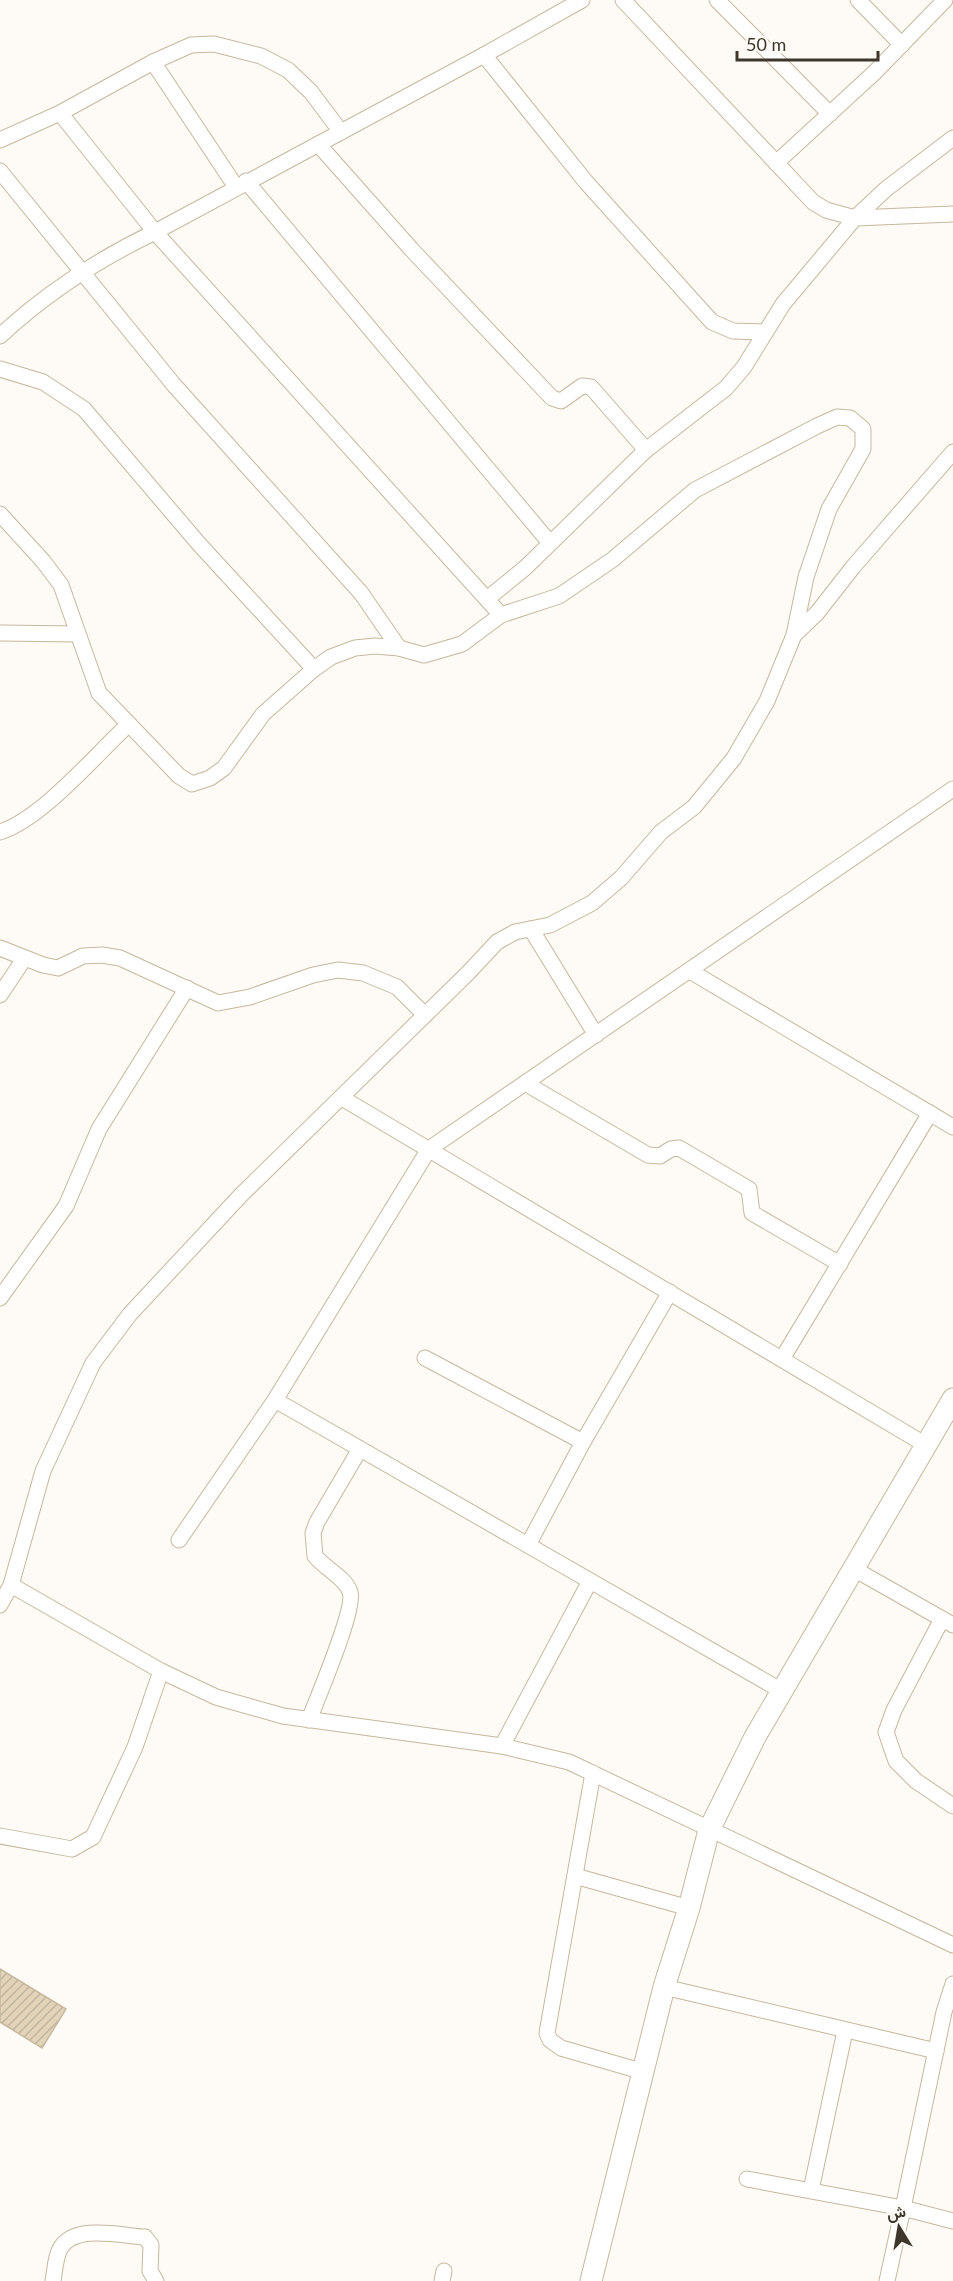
<svg xmlns="http://www.w3.org/2000/svg" width="953" height="2281" font-family="Lato,Vazirmatn,sans-serif">
<style>
.building{fill:url(#building-hatch);stroke:#c7b89e;stroke-width:1.5}
.lines{fill:none;stroke-linecap:round;stroke-linejoin:round}
.street-casing{stroke:#c6b79d;stroke-width:17}
.secondary-casing{stroke:#c6b79d;stroke-width:23}
.street{stroke:#fff;stroke-width:15}
.secondary{stroke:#fff;stroke-width:21}
</style>
<defs>
<pattern id="building-hatch" width="6" height="6" patternUnits="userSpaceOnUse" patternTransform="scale(1.5)"><rect width="6" height="6" fill="#e2d3b9"/><path d="M-1 1l2-2M0 6l6-6M5 7l2-2" fill="none" stroke="#c3b69f"/></pattern>
</defs>
<rect width="100%" height="100%" fill="#fefbf6"/>
<!-- building -->
<polygon class="building" points="0,1969 66,2009 42,2048 0,2022"/>
<g class="lines">
<defs>
<g id="street">
<polyline points="623,0 813,202 826,210 855,218 953,214"/>
<polyline points="717,0 830,114"/>
<polyline points="858,0 902,45"/>
<polyline points="484,55 586,182 712,322 733,331 765,332"/>
<polyline points="153,62 236,187"/>
<polyline points="60,113 155,232 501,615"/>
<polyline points="0,140 60,113 153,62 191,45 214,44 261,56 288,70 311,92 341,132"/>
<polyline points="318,144 412,250 552,398 561,401 582,386 591,387 646,450"/>
<polyline points="776,163 874,73 945,0"/>
<polyline points="0,171 174,385 361,593 399,648"/>
<polyline points="246,181 550,543"/>
<path d="M0 336C46 293 99 259 155 232L484 55 582 0"/>
<polyline points="0,369 43,382 84,409 199,544 314,669"/>
<polyline points="0,514 43,561 61,585 99,693 179,776 192,784 210,778 224,768 263,714 314,669 331,657 355,648 375,646 399,648 424,655 462,644 501,615 559,596 612,560 695,490 817,426 837,417 850,418 863,429 863,449 829,509 806,577 794,635 767,701 734,758 694,807 661,832 621,878 592,903 550,925 515,932 497,942 468,973 242,1194 130,1314 93,1363 43,1471 11,1585"/>
<polyline points="487,599 525,568 646,450 726,388 744,367 783,304 855,218 886,189 953,138"/>
<polyline points="0,633 78,634"/>
<polyline points="794,635 817,613 853,567 953,452"/>
<path d="M0 832C42 819 95 755 129 724"/>
<polyline points="531,929 596,1035"/>
<polyline points="0,948 43,965 58,968 83,956 102,955 120,958 218,1003 250,997 313,975 338,970 363,973 397,987 425,1015"/>
<polyline points="690,971 953,1127"/>
<polyline points="0,995 24,959"/>
<polyline points="525,1083 648,1155 660,1156 671,1149 679,1148 749,1189 752,1213 840,1264"/>
<polyline points="342,1098 926,1445"/>
<polyline points="0,1298 66,1206 99,1129 187,988"/>
<polyline points="425,1358 583,1442"/>
<polyline points="782,1359 930,1113"/>
<polyline points="275,1400 429,1149 953,789"/>
<polyline points="179,1540 275,1400 782,1691"/>
<polyline points="528,1545 583,1442 670,1292"/>
<polyline points="854,1569 953,1625"/>
<polyline points="0,1605 11,1585 161,1671 216,1697 283,1716 502,1746 569,1762 953,1945"/>
<polyline points="942,1619 894,1710 886,1732 896,1761 916,1781 953,1806"/>
<path d="M309 1720C317 1699 356 1608 350 1592 346 1578 324 1568 315 1556L313 1533 317 1522 360 1449"/>
<polyline points="502,1746 590,1581"/>
<polyline points="593,1773 547,2033 550,2040 561,2048 644,2072"/>
<polyline points="0,1836 72,1849 93,1837 135,1747 161,1671"/>
<polyline points="575,1876 689,1908"/>
<polyline points="953,1984 944,2012 903,2208 953,2221"/>
<polyline points="664,1987 936,2051"/>
<polyline points="747,2179 903,2208 887,2281"/>
<polyline points="811,2190 845,2031"/>
<path d="M53 2281C55 2271 55 2258 60 2249 74 2223 122 2236 145 2237L151 2245 150 2271 156 2281"/>
<polyline points="442,2281 444,2271"/>
</g>
<polyline id="secondary" points="591,2281 664,1987 689,1908 709,1830 755,1737 953,1399"/>
</defs>
<!-- street casing -->
<use href="#street" class="street-casing"/>
<!-- secondary casing -->
<use href="#secondary" class="secondary-casing"/>
<!-- street -->
<use href="#street" class="street"/>
<!-- secondary -->
<use href="#secondary" class="secondary"/>
</g>
<!-- north arrow -->
<g transform="translate(899 2227) rotate(349)" stroke="#fefbf6" stroke-width="4.5" paint-order="stroke">
<path d="M0-4.5L10 22L0 15L-10 22Z" fill="#3c362b"/>
<text y="-9" font-size="16" font-weight="bold" text-anchor="middle" fill="#3c362b">ش</text>
</g>
<!-- scale -->
<path d="M737 51v9h141v-9" fill="none" stroke="#3c362b" stroke-width="3"/>
<text x="746" y="51" font-size="18" fill="#3c362b" stroke="#fefbf6" stroke-width="4.5" paint-order="stroke">50 m</text>
</svg>
